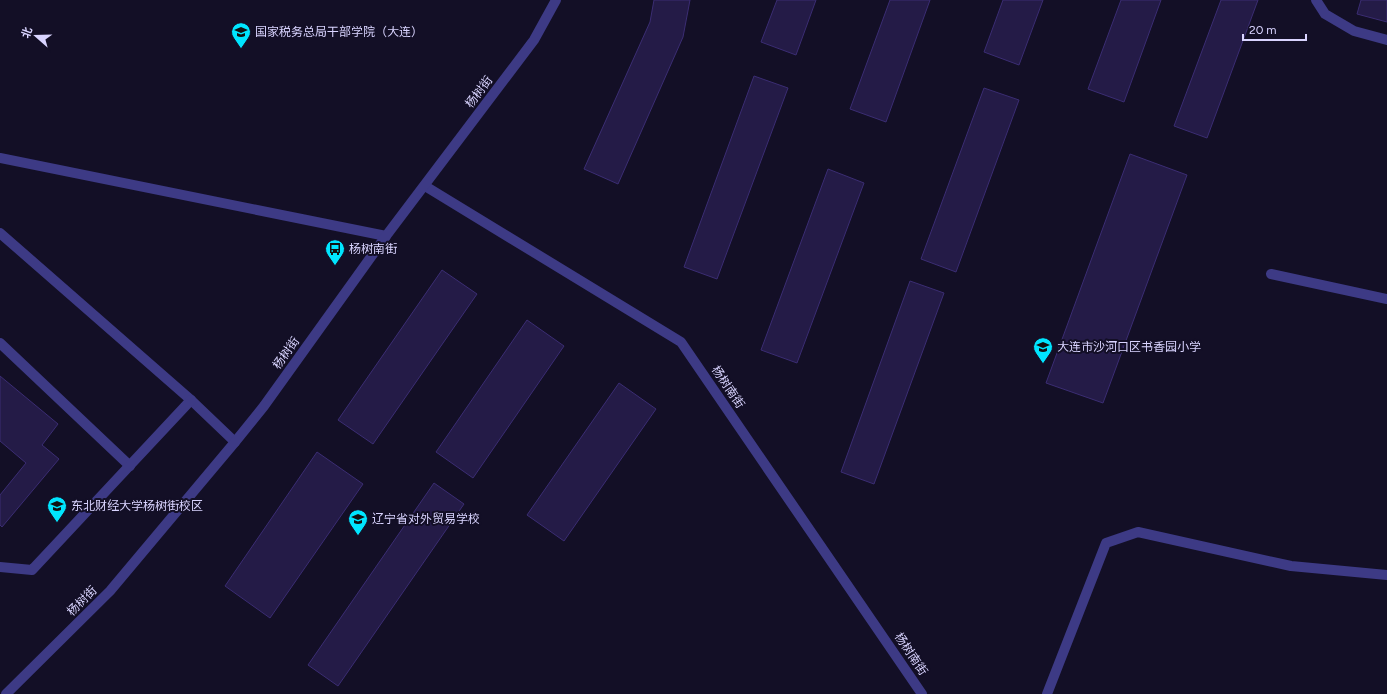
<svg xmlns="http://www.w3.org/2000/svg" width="1387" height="694" font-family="Figtree,'Noto Sans SC',sans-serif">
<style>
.building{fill:#241b47;stroke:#3b2d73}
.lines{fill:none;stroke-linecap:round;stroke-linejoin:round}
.minor{stroke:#3d3a85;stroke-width:10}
.labels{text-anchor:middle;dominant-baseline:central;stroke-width:4;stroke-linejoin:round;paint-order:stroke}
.poi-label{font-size:12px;fill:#d9d4ff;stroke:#130f26;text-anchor:start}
.street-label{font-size:12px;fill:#d9d4ff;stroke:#130f26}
</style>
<rect width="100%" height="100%" fill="#130f26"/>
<!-- building -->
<g class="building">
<polygon points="654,0 690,0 683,37 618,184 584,169 650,22"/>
<polygon points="777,0 816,0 796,55 761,42"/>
<polygon points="890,0 930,0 886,122 850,109"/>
<polygon points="1003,0 1043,0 1019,65 984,52"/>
<polygon points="1121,0 1161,0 1124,102 1088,89"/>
<polygon points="1221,0 1258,0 1207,138 1174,126"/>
<polygon points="1361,0 1387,0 1387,22 1357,14"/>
<polygon points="754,76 788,88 717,279 684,267"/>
<polygon points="984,88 1019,100 956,272 921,259"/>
<polygon points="1130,154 1187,175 1103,403 1046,383"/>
<polygon points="828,169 864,183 797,363 761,350"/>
<polygon points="442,270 477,294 373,444 338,420"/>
<polygon points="910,281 944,293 874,484 841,472"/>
<polygon points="527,320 564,346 473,478 436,452"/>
<polygon points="0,376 58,424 42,445 59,459 2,527 0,525 0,495 26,463 0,441"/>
<polygon points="619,383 656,409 564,541 527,515"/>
<polygon points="317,452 363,484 270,618 225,586"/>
<polygon points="434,483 464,504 338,686 308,665"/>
</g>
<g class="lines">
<!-- minor -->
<g class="minor">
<polyline points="1316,0 1325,14 1354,31 1387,40"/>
<polyline points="0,158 386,236"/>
<polyline points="425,186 681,342 922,694"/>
<polyline points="0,233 191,400 235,442"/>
<polyline points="1271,274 1387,299"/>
<polyline points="0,343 130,466"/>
<polyline points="0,567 32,570 191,400"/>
<polyline points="6,694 110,591 235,442 264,406 386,236 534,40 556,0"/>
<polyline points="1047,694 1106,543 1138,532 1291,566 1387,575"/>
</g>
</g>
<!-- icons -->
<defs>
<symbol id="school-pin" viewBox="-11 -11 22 30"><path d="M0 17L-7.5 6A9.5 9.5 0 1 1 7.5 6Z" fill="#00e5ff" stroke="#130f26"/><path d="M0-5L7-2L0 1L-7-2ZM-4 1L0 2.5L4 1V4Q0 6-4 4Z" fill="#111"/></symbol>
<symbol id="bus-pin" viewBox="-11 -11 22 30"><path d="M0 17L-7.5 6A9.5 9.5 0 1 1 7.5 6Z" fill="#00e5ff" stroke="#130f26"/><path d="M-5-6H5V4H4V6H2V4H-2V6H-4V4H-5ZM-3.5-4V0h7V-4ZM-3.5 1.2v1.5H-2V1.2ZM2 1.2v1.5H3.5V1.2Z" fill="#111"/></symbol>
<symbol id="university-pin" viewBox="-11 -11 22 30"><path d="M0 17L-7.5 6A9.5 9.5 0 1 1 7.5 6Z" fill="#00e5ff" stroke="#130f26"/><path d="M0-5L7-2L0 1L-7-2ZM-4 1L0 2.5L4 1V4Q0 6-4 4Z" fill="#111"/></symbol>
</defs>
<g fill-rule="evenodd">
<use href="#school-pin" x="230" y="21" width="22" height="30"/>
<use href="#bus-pin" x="324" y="238" width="22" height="30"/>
<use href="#school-pin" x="1032" y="336" width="22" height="30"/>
<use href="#university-pin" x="46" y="495" width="22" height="30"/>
<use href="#school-pin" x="347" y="508" width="22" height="30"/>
</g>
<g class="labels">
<!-- poi labels -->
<g class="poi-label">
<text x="255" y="32">国家税务总局干部学院（大连）</text>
<text x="349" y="249">杨树南街</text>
<text x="1057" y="347">大连市沙河口区书香园小学</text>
<text x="71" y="506">东北财经大学杨树街校区</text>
<text x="372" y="519">辽宁省对外贸易学校</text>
</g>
<!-- street labels -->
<g class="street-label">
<text transform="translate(479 92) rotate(-53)">杨树街</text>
<text transform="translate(286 353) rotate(-54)">杨树街</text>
<text transform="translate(728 387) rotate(56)">杨树南街</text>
<text transform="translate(82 601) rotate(-45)">杨树街</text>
<text transform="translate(911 654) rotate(56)">杨树南街</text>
</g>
</g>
<!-- north arrow -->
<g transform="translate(36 36) rotate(290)" stroke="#130f26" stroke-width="3" paint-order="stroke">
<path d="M0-3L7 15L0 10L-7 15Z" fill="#d9d4ff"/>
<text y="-6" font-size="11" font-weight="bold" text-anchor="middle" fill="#d9d4ff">北</text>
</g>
<!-- scale -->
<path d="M1243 34v6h63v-6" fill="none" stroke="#d9d4ff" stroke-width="2"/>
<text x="1249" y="34" font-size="12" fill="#d9d4ff" stroke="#130f26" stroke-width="3" paint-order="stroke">20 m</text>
</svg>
